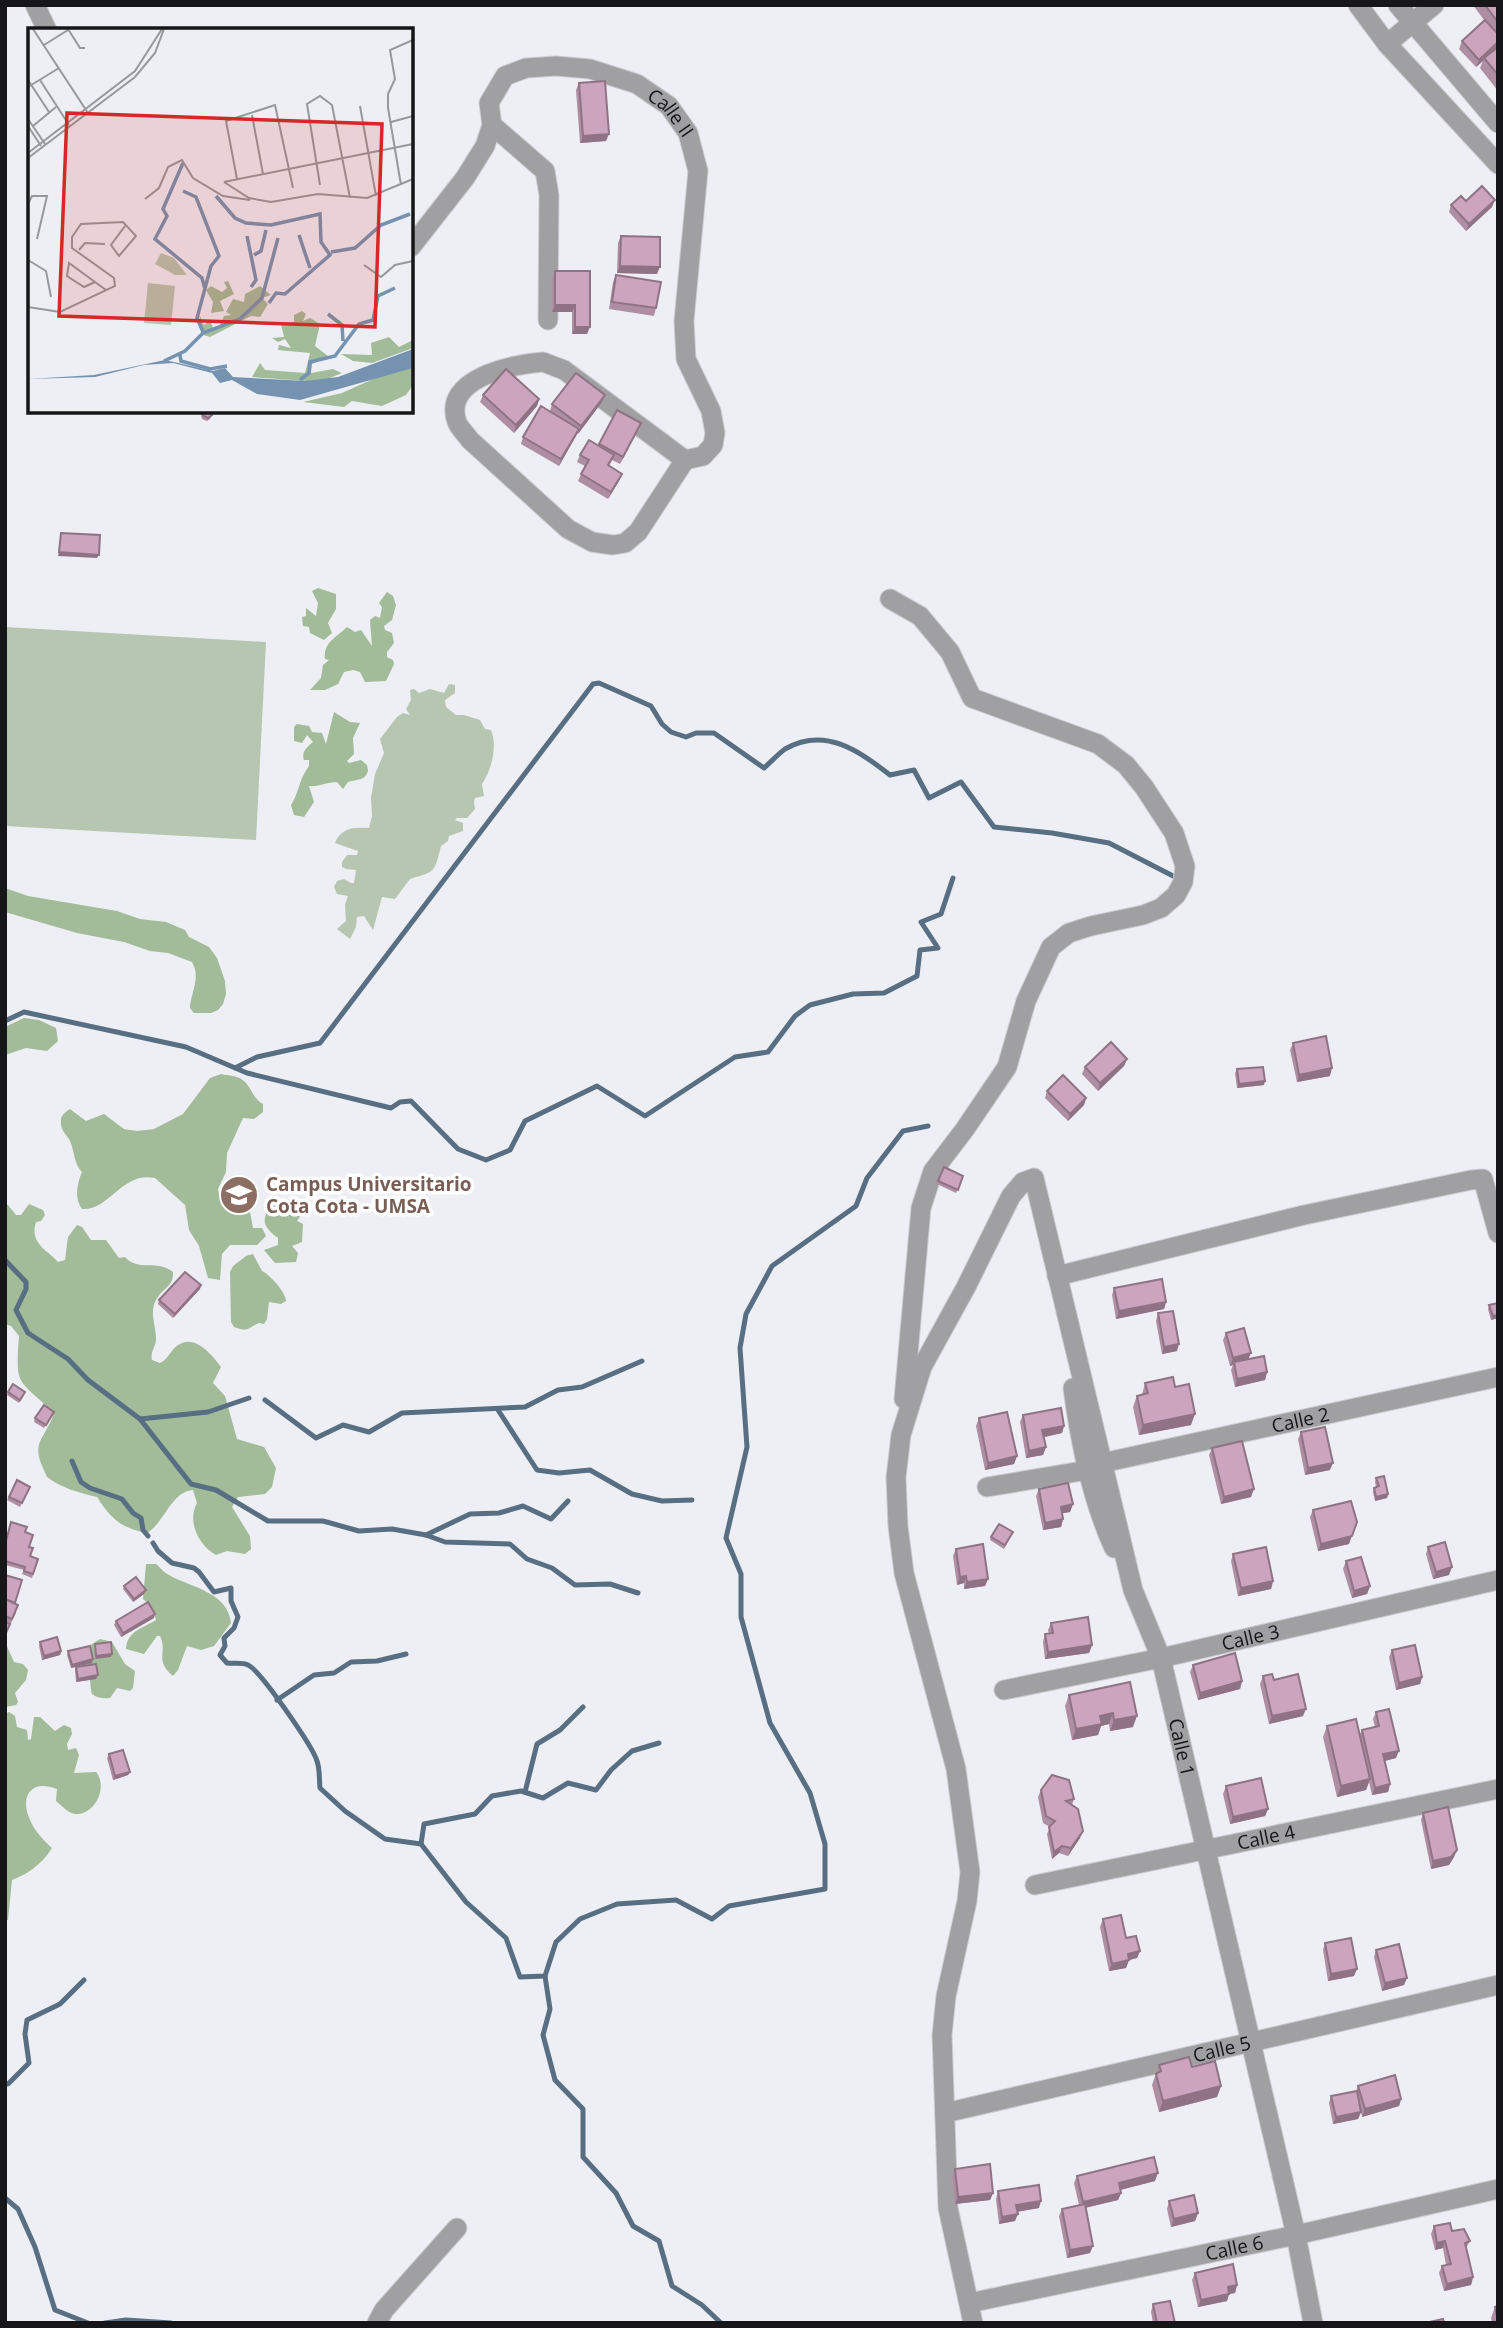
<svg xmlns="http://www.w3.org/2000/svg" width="1503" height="2328" font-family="'Open Sans',sans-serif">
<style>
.green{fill:#b6c6b0}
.forest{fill:#a2bb98}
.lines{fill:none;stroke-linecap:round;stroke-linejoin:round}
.stream{stroke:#586e83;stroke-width:5}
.minor-casing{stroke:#cbccd1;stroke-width:21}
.minor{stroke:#a0a0a3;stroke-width:19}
.wall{fill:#af8da3}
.shaded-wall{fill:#8f7384}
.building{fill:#cca4bd;stroke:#8f7384;stroke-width:2}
.labels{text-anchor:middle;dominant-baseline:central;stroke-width:7;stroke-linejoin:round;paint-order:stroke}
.street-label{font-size:19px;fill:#161618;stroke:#fff}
.education-label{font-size:19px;font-weight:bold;fill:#785e54;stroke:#fff;text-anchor:start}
.inset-river{fill:none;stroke:#7593b1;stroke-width:3.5}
.inset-road{fill:none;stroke:#97989c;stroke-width:2}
.view{fill:#d62828;fill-opacity:0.15;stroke:#d62828;stroke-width:3.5}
.inset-edge{fill:none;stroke:#161618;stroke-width:3.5}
</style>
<rect width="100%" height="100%" fill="#edeff4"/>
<!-- green -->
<g class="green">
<polygon points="5,627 266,642 256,840 5,826"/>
<path d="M449 684 455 685V693L445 700 446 707 456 715H464L480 720 485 729 491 730C498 747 491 771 482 784L484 796 475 798 474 802 475 809 467 818H457L455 820 463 823V831L449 836 448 841 441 846C434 873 436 871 410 879L395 899 382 897 373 930 364 916 357 917 356 927 350 939 337 929 346 921 345 905 348 896 337 894 334 887 337 881 344 879 351 883H354L356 870 346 869 342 867V862L347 855H357L358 851 335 843C341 827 355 827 369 828L372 816 371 798 375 774 384 753 380 739 397 717 403 713 410 715 406 709 411 700 410 690 414 689 419 693 430 689 444 693Z"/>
</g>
<!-- forest -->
<g class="forest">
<polygon points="318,588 336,594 336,609 328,623 332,633 324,640 310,633 309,627 303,626 302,617 306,616 306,608 316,616 318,603 312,591"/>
<path d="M387 592 393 596 396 605 392 620 384 626 385 630 392 633 394 643 387 652V657L393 660 394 664 386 681 365 682 360 672 353 670 344 672 338 684 325 690H310L321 678 323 665 329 660 325 659C323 642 337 637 347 627L355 632 361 630 372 646 370 620 375 616 380 618 382 607 379 603Z"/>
<path d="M334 712 350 722 360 723 353 738 354 754 347 761 349 763 361 760 367 765 368 771C365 781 357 779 348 782L343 789 337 782C327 782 319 787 309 786L314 802 304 817 294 815 291 805C300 791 298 781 309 766V760H304C301 752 307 747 313 742L307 735 302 743 294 741V727L297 724 309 726 312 732 322 733 326 744Z"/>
<path d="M5 888 28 896 117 911 140 919 166 922 185 930 189 937 209 947 217 958 225 981 226 994 223 1004 218 1010 211 1013H194L190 1008C191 992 201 978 192 962L168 953 150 951 124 942 77 933 5 912Z"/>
<polygon points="24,1018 39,1020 56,1028 58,1041 47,1051 26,1048 5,1055 5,1027"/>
<path d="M221 1074C229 1076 237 1075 244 1081 252 1088 253 1099 263 1104V1112L254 1119 243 1118 227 1153 226 1172 218 1189 219 1195 224 1202 236 1204 245 1202 249 1206 253 1228H262L266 1236 257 1245H230L222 1254 220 1280 208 1278 199 1246 189 1230 185 1205 155 1178C122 1171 109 1211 82 1209 74 1198 77 1184 82 1172 73 1163 75 1150 69 1139 65 1133 61 1130 61 1123 60 1116 64 1113 70 1109L86 1121 104 1114 124 1129 137 1131 154 1129 183 1114 210 1078Z"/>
<path d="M281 1199 295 1200 301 1204 303 1212 297 1221 303 1224 302 1242 292 1246 298 1253 296 1262 275 1263 264 1250 278 1245V1238C257 1223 263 1213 281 1199Z"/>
<path d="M29 1204 43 1210 45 1215 41 1221 36 1222C29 1243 47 1250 58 1262L65 1260 68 1237 77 1225 82 1227 91 1240H106L119 1258 125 1257C138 1272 157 1259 173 1272 174 1287 162 1288 156 1300 149 1313 156 1325 156 1339 156 1347 150 1351 152 1360L160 1363C169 1359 171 1348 180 1344 196 1335 213 1356 221 1367L213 1383 225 1396 237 1439 264 1447 276 1468 272 1487 265 1494 238 1497 232 1507 250 1536 251 1549 245 1554 227 1551 216 1555C198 1545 187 1521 197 1503L193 1490C172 1491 164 1523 147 1533 121 1528 111 1519 97 1497 80 1493 61 1488 47 1477 40 1461 33 1450 44 1434 48 1426 52 1421 54 1413 18 1378 15 1389 19 1336L11 1326 5 1324V1205H8L16 1215H21Z"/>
<path d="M253 1254 262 1271C269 1274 286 1292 286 1301L281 1304 269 1302 267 1319 264 1324 259 1323C246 1329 249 1332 234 1327L231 1322 230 1272 233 1266 246 1256Z"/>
<path d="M146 1564H156C160 1567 164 1573 169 1575 190 1587 228 1592 231 1623L214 1646 201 1650 187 1646 178 1670 173 1676C154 1660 168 1652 160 1636H157L144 1654 126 1649C127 1631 143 1628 156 1620L152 1607 143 1599Z"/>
<path d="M100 1639 112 1642 125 1664 135 1671 133 1688 130 1691 117 1688 110 1698C103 1699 97 1698 92 1694 90 1688 91 1681 89 1676 84 1662 80 1665 84 1649Z"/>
<polygon points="5,1642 14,1662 23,1664 28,1670 26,1680 15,1693 18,1702 16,1705 5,1707"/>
<path d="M9 1712 15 1716 17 1727 27 1730 28 1740 31 1739 34 1717H40L55 1731 64 1725 71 1728 72 1734 67 1744 68 1750 76 1748 79 1755 74 1773 96 1772C108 1786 96 1815 75 1814 68 1813 62 1806 56 1801L57 1789C29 1778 19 1799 31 1822 35 1831 44 1841 52 1848 42 1864 28 1874 12 1880L8 1920H5V1714Z"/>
</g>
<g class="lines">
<!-- stream -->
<g class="stream">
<polyline points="5,1021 24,1012 186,1047 247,1073 391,1108 400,1102 411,1101 458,1149 486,1160 510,1150 525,1121 597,1086 645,1116 735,1057 768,1052 795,1016 810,1005 853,994 884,993 917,976 920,950 938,948 921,922 941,914 953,878"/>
<path d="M235 1068 257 1057 320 1043 593 684 599 683 651 706 662 724 671 732 686 737 696 733H714L764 768C771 762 778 754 785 749 825 726 859 751 890 775L914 770 929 798 961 782 994 827 1052 833 1109 843 1177 878"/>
<polyline points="5,1260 26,1282 26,1289 16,1310 28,1333 68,1359 88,1380 140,1419 191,1484 216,1490 268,1521 323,1521 359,1531 392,1529 426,1535 445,1542 510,1544 527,1559 552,1568 575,1585 610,1584 638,1593"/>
<polyline points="265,1400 316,1438 343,1425 369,1432 402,1413 525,1407 558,1390 582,1387 642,1361"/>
<polyline points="498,1410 537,1470 559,1473 590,1470 632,1494 662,1501 692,1500"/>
<polyline points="140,1419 208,1412 249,1398"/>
<polyline points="72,1461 81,1482 90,1488 122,1499 133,1513 141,1518 143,1530 148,1536"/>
<polyline points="426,1535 470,1514 499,1513 523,1506 551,1519 568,1501"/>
<path d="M153 1543 158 1551 172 1563 194 1568 199 1572 214 1592 231 1588V1601L238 1617 234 1628 224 1638 225 1646 220 1655 227 1663C234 1664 242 1662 248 1665 260 1670 313 1747 317 1761 320 1769 319 1779 320 1788L345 1811 385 1839 421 1844 466 1902 506 1938 520 1977 545 1976 556 1942 580 1919 617 1904 676 1900 712 1919 729 1906 825 1889V1844L810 1793 770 1723 741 1617V1574L726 1538 747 1447 740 1348 746 1314 772 1266 856 1206 867 1178 903 1131 928 1126"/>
<polyline points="277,1700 314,1675 334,1673 351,1662 377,1661 406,1654"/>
<polyline points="525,1792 537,1744 560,1730 583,1707"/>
<polyline points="421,1844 424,1824 475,1814 492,1796 521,1791 543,1798 568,1783 596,1790 611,1770 632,1751 659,1743"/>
<polyline points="545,1976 550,2009 543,2035 555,2080 583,2109 583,2157 616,2193 633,2226 659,2241 672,2286 702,2305 721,2323"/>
<polyline points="5,2084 8,2084 29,2063 25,2034 27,2020 60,2004 84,1980"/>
<polyline points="5,2198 18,2209 35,2247 55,2310 88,2323"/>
<polyline points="105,2323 126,2320 171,2323"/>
</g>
<defs>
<g id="minor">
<polyline points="35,5 47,30"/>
<polyline points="1358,5 1387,44 1498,164"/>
<polyline points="1398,5 1498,123"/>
<polyline points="1387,44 1434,5"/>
<polyline points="492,125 545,171 549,195 548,320"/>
<path id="s1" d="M411 247 465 178 485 146 492 125 489 103 505 76 526 68 556 66 590 69 637 84 669 106 688 133 698 171 684 321 686 359 711 411 715 433 713 445 703 456 685 460"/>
<path d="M543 362 564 370 685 460 638 532 625 543 613 545 592 542 568 529 470 440C466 434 459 428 457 422 441 378 514 364 543 362Z"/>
<polyline points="890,599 920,616 950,652 972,698 1098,744 1126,765 1144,787 1174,833 1185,866 1183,882 1176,895 1161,908 1143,915 1091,926 1069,933 1051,947 1026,1001 1007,1067 965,1129 933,1171 921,1208 904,1399"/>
<polyline points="1057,1276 1304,1215 1471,1180 1483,1179 1498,1233"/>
<path d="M1073 1388C1080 1442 1091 1498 1114 1548"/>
<path id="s2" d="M1102 1463 1498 1377"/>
<polyline points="987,1487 1088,1470"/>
<path id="s3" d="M1004 1690 1161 1658 1498 1580"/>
<path id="s4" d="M1035 1885 1498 1789"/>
<path id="s5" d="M945 2113 1498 1985"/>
<path id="s6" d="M969 2303 1296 2235 1498 2189"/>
<polyline points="377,2323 384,2310 457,2228"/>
<path id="s7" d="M973 2323 948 2208 942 2035 946 1996 967 1901 970 1872 956 1769 904 1573 898 1526 896 1477 901 1435 922 1367 966 1287 1011 1196 1023 1182 1034 1178 1133 1590 1161 1658 1296 2235 1313 2323"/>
</g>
</defs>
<!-- minor casing -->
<use href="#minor" class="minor-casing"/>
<!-- minor -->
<use href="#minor" class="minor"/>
</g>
<!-- wall -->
<g class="wall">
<polygon points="1473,5 1498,5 1498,91 1480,68 1483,61 1476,67 1459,49 1462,41 1484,20"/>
<polygon points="579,83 606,141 580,143 576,90"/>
<polygon points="1466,201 1492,207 1466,231 1449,212 1451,205"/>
<polygon points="621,236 657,274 617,273 618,243"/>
<polygon points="555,271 590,271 587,334 572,334 572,312 552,312 552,278"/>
<polygon points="616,275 656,308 654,316 609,309 613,282"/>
<polygon points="483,395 539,399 537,406 514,433 480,402"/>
<polygon points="602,402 578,434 577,433 559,466 521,444 523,437 550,411 552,404"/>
<polygon points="202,411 212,415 210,419 207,421 202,419 201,415"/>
<polygon points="638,430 620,464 612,460 609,466 619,481 608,499 578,481 585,466 577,462 580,455 598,445 599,444"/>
<polygon points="1293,1043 1330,1076 1297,1082 1290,1050"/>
<polygon points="1127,1059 1124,1066 1098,1091 1082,1074 1085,1067"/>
<polygon points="1237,1069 1264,1085 1237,1088 1235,1073"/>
<polygon points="1047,1091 1086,1098 1084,1105 1068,1121 1045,1098"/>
<polygon points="944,1167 963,1176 956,1193 937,1184"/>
<polygon points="1114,1288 1166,1302 1164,1309 1116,1319 1112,1295"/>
<polygon points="200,1289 173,1318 158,1304 159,1300"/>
<polygon points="1498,1303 1498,1318 1491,1320 1488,1309 1489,1305"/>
<polygon points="1158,1313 1177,1351 1162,1354 1156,1321"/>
<polygon points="1226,1333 1249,1359 1267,1372 1265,1380 1235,1387 1231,1370 1233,1365 1230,1366 1223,1340"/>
<polygon points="1145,1383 1191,1425 1139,1435 1133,1407 1137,1396 1142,1395"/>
<polygon points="8,1392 24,1395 19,1403 7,1395"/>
<polygon points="54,1412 44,1428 34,1422 35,1418"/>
<polygon points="1023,1415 1064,1426 1062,1433 1044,1437 1046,1447 1043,1455 1026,1458 1020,1422"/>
<polygon points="979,1418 1017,1456 1014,1464 985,1470 976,1426"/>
<polygon points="1301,1432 1330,1470 1305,1475 1298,1439"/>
<polygon points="1212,1448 1251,1497 1221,1504 1209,1455"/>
<polygon points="1376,1478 1388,1494 1387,1498 1375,1501 1373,1492 1374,1488 1376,1487 1375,1482"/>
<polygon points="1039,1489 1073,1504 1070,1512 1062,1513 1063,1519 1061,1527 1043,1530 1036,1496"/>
<polygon points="28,1491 20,1507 7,1500 9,1497"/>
<polygon points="1313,1510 1349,1544 1318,1551 1310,1517"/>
<polygon points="25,1532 29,1547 30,1556 38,1559 32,1578 22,1574 24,1570 5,1565 5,1543"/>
<polygon points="1011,1536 1004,1549 990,1540 991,1537"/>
<polygon points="1428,1547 1449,1575 1433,1579 1426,1554"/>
<polygon points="956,1549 988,1579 985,1586 964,1589 964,1583 957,1585 953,1556"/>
<polygon points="1233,1554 1273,1581 1271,1589 1238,1596 1231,1561"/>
<polygon points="1346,1561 1370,1586 1367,1594 1352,1598 1343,1569"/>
<polygon points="5,1575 14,1603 16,1613 5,1635"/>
<polygon points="124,1586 144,1594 133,1602 123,1589"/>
<polygon points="154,1618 121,1637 114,1625 116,1621"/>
<polygon points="1051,1623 1092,1645 1089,1653 1045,1659 1043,1642 1045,1634 1049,1634 1048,1630"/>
<polygon points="40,1642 61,1651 60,1655 42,1660 39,1646"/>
<polygon points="1392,1650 1422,1677 1420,1684 1396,1690 1389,1657"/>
<polygon points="68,1651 92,1663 71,1668 67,1655"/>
<polygon points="1193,1665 1242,1681 1240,1689 1198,1700 1190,1672"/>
<polygon points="76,1667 96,1679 76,1682 75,1670"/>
<polygon points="1263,1676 1274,1680 1303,1716 1269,1724 1260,1684"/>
<polygon points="1130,1682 1133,1727 1110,1731 1109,1724 1101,1726 1098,1735 1072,1740 1065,1706 1069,1695"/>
<polygon points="1376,1712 1396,1758 1385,1761 1390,1784 1388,1792 1372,1795 1369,1782 1366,1790 1337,1797 1323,1737 1327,1726 1360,1734 1362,1730 1375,1727 1373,1719"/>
<polygon points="109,1754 130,1772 128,1775 113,1780 107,1758"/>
<polygon points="1226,1786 1268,1809 1265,1816 1230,1824 1223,1794"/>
<polygon points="1041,1790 1074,1799 1072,1805 1080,1838 1068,1856 1059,1853 1052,1859 1047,1834 1050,1827 1043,1823 1038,1797"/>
<polygon points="1423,1813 1454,1857 1449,1865 1431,1869 1421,1820"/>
<polygon points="1103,1919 1140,1951 1137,1958 1129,1960 1126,1968 1109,1971 1100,1927"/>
<polygon points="1325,1943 1354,1976 1328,1981 1323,1950"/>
<polygon points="1376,1950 1404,1985 1382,1991 1374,1957"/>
<polygon points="1159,2065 1192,2067 1221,2086 1217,2097 1159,2112 1152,2085"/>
<polygon points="1358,2086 1401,2099 1399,2106 1362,2117 1361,2112 1358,2119 1333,2124 1329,2103 1331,2096 1356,2091"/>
<polygon points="955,2169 993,2193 990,2200 955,2204 952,2176"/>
<polygon points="1077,2176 1155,2181 1120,2190 1121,2193 1118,2200 1085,2208 1090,2253 1067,2258 1059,2216 1062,2209 1079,2205 1074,2183"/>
<polygon points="998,2191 1039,2208 1017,2212 1015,2221 999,2224 996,2199"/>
<polygon points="1169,2201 1198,2213 1195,2221 1171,2227 1167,2209"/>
<polygon points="1434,2226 1452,2231 1470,2241 1466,2248 1473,2277 1471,2285 1444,2291 1439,2273 1442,2266 1446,2265 1443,2248 1435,2250 1431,2234"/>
<polygon points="1195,2273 1237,2285 1235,2293 1229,2294 1227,2301 1198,2307 1192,2280"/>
<polygon points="1153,2304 1175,2323 1153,2323 1151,2312"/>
<polygon points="1495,2307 1498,2323 1492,2323 1491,2318"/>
</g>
<!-- shaded-wall -->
<g class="shaded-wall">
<polygon points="1498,42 1498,47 1484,58 1483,61 1476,67 1479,60"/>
<polygon points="609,134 606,141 580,143 583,136"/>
<polygon points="1495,200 1492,207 1466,231 1469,224"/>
<polygon points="620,266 660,267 657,274 617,273"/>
<polygon points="555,305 575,305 572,312 552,312"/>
<polygon points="575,327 590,327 587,334 572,334"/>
<polygon points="605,395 602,402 578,434 581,426"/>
<polygon points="539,399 537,406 514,433 516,425"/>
<polygon points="641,423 638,430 620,464 623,457"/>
<polygon points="579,429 576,436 559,466 561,459"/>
<polygon points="622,474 619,481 608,499 611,492"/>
<polygon points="59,552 99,555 97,558 58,556"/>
<polygon points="1127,1059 1124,1066 1098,1091 1100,1083"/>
<polygon points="1332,1068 1330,1076 1297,1082 1299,1075"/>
<polygon points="1265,1081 1264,1085 1237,1088 1239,1084"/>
<polygon points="1086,1098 1084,1105 1068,1121 1070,1114"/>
<polygon points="201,1285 200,1289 173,1318 175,1314"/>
<polygon points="1166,1302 1164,1309 1116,1319 1119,1311"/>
<polygon points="1498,1315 1498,1318 1491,1320 1493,1316"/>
<polygon points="1179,1344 1177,1351 1162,1354 1164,1347"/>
<polygon points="1251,1353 1248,1360 1234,1362 1233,1365 1230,1366 1233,1358"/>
<polygon points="1267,1372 1265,1380 1235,1387 1237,1379"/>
<polygon points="1195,1414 1191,1425 1139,1435 1143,1425"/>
<polygon points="1064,1426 1062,1433 1040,1438 1042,1430"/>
<polygon points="1046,1447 1043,1455 1026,1458 1029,1451"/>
<polygon points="1017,1456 1014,1464 985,1470 988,1463"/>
<polygon points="1333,1463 1330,1470 1305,1475 1308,1468"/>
<polygon points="1254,1489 1251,1497 1221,1504 1224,1497"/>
<polygon points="1388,1494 1387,1498 1375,1501 1376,1497"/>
<polygon points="1073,1504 1070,1512 1058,1514 1061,1507"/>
<polygon points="1063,1519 1061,1527 1043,1530 1045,1523"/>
<polygon points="1357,1522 1349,1544 1318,1551 1321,1544"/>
<polygon points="1452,1567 1449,1575 1433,1579 1436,1572"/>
<polygon points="966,1576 964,1583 957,1585 960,1577"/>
<polygon points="988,1579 985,1586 964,1589 967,1582"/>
<polygon points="1273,1581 1271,1589 1238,1596 1241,1588"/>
<polygon points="1370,1586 1367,1594 1352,1598 1354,1591"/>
<polygon points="146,1590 144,1594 133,1602 134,1599"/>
<polygon points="155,1614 154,1618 121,1637 123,1633"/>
<polygon points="1092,1645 1089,1653 1045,1659 1048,1652"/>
<polygon points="61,1651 60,1655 42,1660 44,1656"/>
<polygon points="112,1654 111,1657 95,1659 96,1656"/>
<polygon points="93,1659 92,1663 71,1668 72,1665"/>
<polygon points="98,1675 96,1679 76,1682 78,1679"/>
<polygon points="1422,1677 1420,1684 1396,1690 1399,1683"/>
<polygon points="1242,1681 1240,1689 1198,1700 1200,1693"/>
<polygon points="1306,1709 1303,1716 1269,1724 1272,1716"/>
<polygon points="1113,1713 1109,1724 1101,1726 1098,1735 1072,1740 1076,1729 1100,1716"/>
<polygon points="1137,1716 1133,1727 1110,1731 1114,1720"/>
<polygon points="1399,1751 1396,1758 1380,1762 1383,1754"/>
<polygon points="130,1772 128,1775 113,1780 115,1776"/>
<polygon points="1370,1779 1366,1790 1337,1797 1341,1786"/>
<polygon points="1390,1784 1388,1792 1372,1795 1375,1788"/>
<polygon points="1268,1809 1265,1816 1230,1824 1233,1817"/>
<polygon points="1083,1831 1080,1838 1068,1856 1071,1848"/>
<polygon points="1062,1846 1059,1853 1052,1859 1054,1852"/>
<polygon points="1457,1850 1454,1857 1449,1865 1431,1869 1433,1861"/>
<polygon points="1140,1951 1137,1958 1125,1961 1128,1954"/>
<polygon points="1129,1960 1126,1968 1109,1971 1112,1964"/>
<polygon points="1357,1969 1354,1976 1328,1981 1331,1974"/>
<polygon points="1407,1978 1404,1985 1382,1991 1385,1983"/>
<polygon points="1221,2086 1217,2097 1159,2112 1163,2101"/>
<polygon points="1401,2099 1399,2106 1362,2117 1365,2109"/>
<polygon points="1361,2112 1358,2119 1333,2124 1336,2117"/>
<polygon points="1158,2173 1155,2181 1116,2191 1119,2183"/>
<polygon points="993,2193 990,2200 955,2204 958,2197"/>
<polygon points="1121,2193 1118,2200 1080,2209 1083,2202"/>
<polygon points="1041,2201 1039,2208 1014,2212 1016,2205"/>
<polygon points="1198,2213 1195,2221 1171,2227 1174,2219"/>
<polygon points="1018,2214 1015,2221 999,2224 1002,2217"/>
<polygon points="1445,2241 1443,2248 1435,2250 1437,2243"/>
<polygon points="1093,2246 1090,2253 1067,2258 1070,2250"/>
<polygon points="1473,2277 1471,2285 1444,2291 1447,2284"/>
<polygon points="1237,2285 1235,2293 1229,2294 1227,2301 1198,2307 1201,2300 1228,2287"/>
</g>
<!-- building -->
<g class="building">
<polygon points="1485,5 1498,5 1498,22"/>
<polygon points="1485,20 1498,34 1498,42 1479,60 1462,41"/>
<polygon points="1498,47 1498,75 1484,58"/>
<polygon points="605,81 609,134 583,136 579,83"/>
<polygon points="1482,186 1495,200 1469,224 1451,205 1461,196 1466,201"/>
<polygon points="621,236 660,237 660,267 620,266"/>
<polygon points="555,271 590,271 590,327 575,327 575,305 555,305"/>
<polygon points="616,275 661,282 656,308 612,302"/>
<polygon points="506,369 539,399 516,425 483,395"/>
<polygon points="576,373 605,395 581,426 552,404"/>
<polygon points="541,406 579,429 561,459 523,437"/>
<polygon points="617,410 641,423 623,457 599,444"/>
<polygon points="202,411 211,411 212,415 208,418 204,416"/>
<polygon points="589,440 614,455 608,465 622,474 611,492 581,474 589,460 580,455"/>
<polygon points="61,533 100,535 99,555 59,552"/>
<polygon points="1326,1036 1332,1068 1299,1075 1293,1043"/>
<polygon points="1111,1042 1127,1059 1100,1083 1085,1067"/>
<polygon points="1263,1067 1265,1081 1239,1084 1237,1069"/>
<polygon points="1063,1075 1086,1098 1070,1114 1047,1091"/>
<polygon points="944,1167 963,1176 958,1190 938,1181"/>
<polygon points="185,1272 201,1285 175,1314 159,1300"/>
<polygon points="1162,1279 1166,1302 1119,1311 1114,1288"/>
<polygon points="1498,1303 1498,1315 1493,1316 1489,1305"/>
<polygon points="1173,1311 1179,1344 1164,1347 1158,1313"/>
<polygon points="1244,1328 1251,1353 1233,1358 1226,1333"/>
<polygon points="1264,1356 1267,1372 1237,1379 1234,1362"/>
<polygon points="1173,1377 1175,1387 1189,1384 1195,1414 1143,1425 1137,1396 1148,1393 1145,1383"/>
<polygon points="13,1384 25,1392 20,1400 8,1392"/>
<polygon points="44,1405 54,1412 46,1425 35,1418"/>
<polygon points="1061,1408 1064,1426 1042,1430 1046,1447 1029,1451 1023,1415"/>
<polygon points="1007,1412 1017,1456 988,1463 979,1418"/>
<polygon points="1325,1427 1333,1463 1308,1468 1301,1432"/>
<polygon points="1242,1441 1254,1489 1224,1497 1212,1448"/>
<polygon points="1384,1476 1388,1494 1376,1497 1374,1488 1379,1486 1376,1478"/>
<polygon points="17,1480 30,1487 22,1503 9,1497"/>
<polygon points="1068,1483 1073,1504 1061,1507 1063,1519 1045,1523 1039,1489"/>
<polygon points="1351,1501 1357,1522 1352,1536 1321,1544 1313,1510"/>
<polygon points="11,1522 27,1527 25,1532 33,1535 29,1547 33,1548 30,1556 38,1559 33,1574 24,1571 25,1567 5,1561 5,1545"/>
<polygon points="999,1524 1013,1532 1005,1545 991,1537"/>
<polygon points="1445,1542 1452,1567 1436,1572 1428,1547"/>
<polygon points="983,1544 988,1579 967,1582 966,1576 960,1577 956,1549"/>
<polygon points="1266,1547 1273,1581 1241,1588 1233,1554"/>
<polygon points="1361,1557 1370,1586 1354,1591 1346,1561"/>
<polygon points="5,1575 22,1580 15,1603 5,1599"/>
<polygon points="136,1577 146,1590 134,1599 124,1586"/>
<polygon points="5,1599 18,1605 12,1619 5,1616"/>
<polygon points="148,1602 155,1614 123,1633 116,1621"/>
<polygon points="1088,1617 1092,1645 1048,1652 1045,1634 1053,1633 1051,1623"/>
<polygon points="5,1622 10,1624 5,1635"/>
<polygon points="57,1637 61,1651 44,1656 40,1642"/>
<polygon points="111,1642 112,1654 96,1656 95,1644"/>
<polygon points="1415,1645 1422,1677 1399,1683 1392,1650"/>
<polygon points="90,1646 93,1659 72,1665 68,1651"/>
<polygon points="1235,1653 1242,1681 1200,1693 1193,1665"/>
<polygon points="96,1664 98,1675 78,1679 76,1667"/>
<polygon points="1272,1674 1274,1680 1298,1674 1306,1709 1272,1716 1263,1676"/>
<polygon points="1130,1682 1137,1716 1114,1720 1113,1713 1100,1716 1102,1724 1076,1729 1069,1695"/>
<polygon points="1389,1709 1399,1751 1383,1754 1390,1784 1375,1788 1362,1730 1379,1726 1376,1712"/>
<polygon points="1356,1719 1370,1779 1341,1786 1327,1726"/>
<polygon points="123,1750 130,1772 115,1776 109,1754"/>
<polygon points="1052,1775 1069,1780 1074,1799 1066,1801 1078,1809 1083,1831 1071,1848 1062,1846 1054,1852 1049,1827 1055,1821 1046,1816 1041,1790"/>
<polygon points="1261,1778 1268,1809 1233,1817 1226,1786"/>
<polygon points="1448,1807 1457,1850 1451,1857 1433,1861 1423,1813"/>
<polygon points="1121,1915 1126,1938 1136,1936 1140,1951 1128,1954 1129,1960 1112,1964 1103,1919"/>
<polygon points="1351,1938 1357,1969 1331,1974 1325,1943"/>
<polygon points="1399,1944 1407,1978 1385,1983 1376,1950"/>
<polygon points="1189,2057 1192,2067 1215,2061 1221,2086 1163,2101 1156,2074 1161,2071 1159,2065"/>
<polygon points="1395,2075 1401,2099 1365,2109 1358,2086"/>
<polygon points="1357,2091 1361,2112 1336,2117 1331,2096"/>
<polygon points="1154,2157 1158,2173 1119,2183 1121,2193 1083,2202 1077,2176"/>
<polygon points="990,2164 993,2193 958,2197 955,2169"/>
<polygon points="1039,2185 1041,2201 1016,2205 1018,2214 1002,2217 998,2191"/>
<polygon points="1194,2195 1198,2213 1174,2219 1169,2201"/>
<polygon points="1085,2204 1093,2246 1070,2250 1062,2209"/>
<polygon points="1450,2223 1452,2231 1464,2229 1470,2241 1465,2243 1473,2277 1447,2284 1442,2266 1451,2264 1445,2241 1437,2243 1434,2226"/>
<polygon points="1233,2264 1237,2285 1228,2287 1229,2294 1201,2300 1195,2273"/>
<polygon points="1170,2301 1175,2323 1157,2323 1153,2304"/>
<polygon points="1498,2306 1498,2321 1495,2307"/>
<polygon points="1443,2319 1444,2323 1425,2323"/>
</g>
<!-- icons -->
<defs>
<symbol id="university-disc" viewBox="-11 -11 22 22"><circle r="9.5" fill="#8d6e63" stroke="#fff"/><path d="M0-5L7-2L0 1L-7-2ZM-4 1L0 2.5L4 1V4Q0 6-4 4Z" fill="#fff"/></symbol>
</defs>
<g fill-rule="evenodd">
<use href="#university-disc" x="217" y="1173" width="44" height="44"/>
</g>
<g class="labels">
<!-- street labels -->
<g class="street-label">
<text stroke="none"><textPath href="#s1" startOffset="382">Calle II</textPath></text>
<text stroke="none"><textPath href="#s2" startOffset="203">Calle 2</textPath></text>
<text stroke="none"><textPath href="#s3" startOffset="252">Calle 3</textPath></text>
<text stroke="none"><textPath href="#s7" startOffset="1785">Calle 1</textPath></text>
<text stroke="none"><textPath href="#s4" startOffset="236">Calle 4</textPath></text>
<text stroke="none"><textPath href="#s5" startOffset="284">Calle 5</textPath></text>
<text stroke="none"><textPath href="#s6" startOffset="271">Calle 6</textPath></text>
</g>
<!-- education labels -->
<g class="education-label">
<text x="266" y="1184">Campus Universitario<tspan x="266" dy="22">Cota Cota - UMSA</tspan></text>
</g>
</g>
<!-- overview -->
<g transform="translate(28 28)">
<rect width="385" height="385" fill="#edeff4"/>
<path d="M133 225 146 230 159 247H147L127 236ZM120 255 147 258 143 297 116 295Z" fill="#b6c6b0"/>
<path d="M200 253 206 266 192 273 196 283 183 285 185 274 178 262 183 258 194 264 199 260 196 254ZM232 258 243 267 234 270 240 276 232 289 223 288 182 309 175 307 171 286 176 297 182 292 185 300 192 298 196 288 203 287 198 284 205 271 216 274 217 266ZM274 283 278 286 275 293 282 290 292 296 287 318 300 328 284 336 283 345 305 341 314 345 292 354 224 349 232 335 237 342 277 345 282 325 250 322 251 317 263 320 257 311 250 314 244 310 256 309 253 296 266 294V287ZM361 309 371 319 385 312V320L344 335 325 333 313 326 344 327 343 315ZM385 340V357L378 367 354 378 324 373 316 379 275 374 314 365 363 343Z" fill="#a2bb98"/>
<path d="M385 321V340L272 372 229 366 204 352 192 355 184 345 145 335 116 337 67 349 0 351 66 347 137 332 185 343 197 340 205 349 278 353 310 349Z" fill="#7593b1"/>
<path class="inset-river" d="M155 135 135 181 139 188 127 211 174 250 177 261M155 163 168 169 191 228 183 238 169 290 175 304M188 168 207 190 218 195 243 197 292 186 293 214 302 227 257 266 248 265 241 275M271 207 282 240M219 208 228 252 223 259M303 224 327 220 353 197 382 186M226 227 233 223 238 202M300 286 314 297 315 313M152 327 153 333 182 341 199 338M136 333 157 323 175 305 212 291 234 270 250 210M272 352 281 345 282 334 307 328 331 296 345 292 350 268 367 260"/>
<path class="inset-road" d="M5 1 60 85M40 1 52 20H57M16 17 40 2M0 52 21 84M12 52 41 97M0 59 31 40M332 78 348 168M224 87 235 146M0 91 17 116M363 94 385 88M0 98 13 118M5 98 28 79M0 125 107 43 134 1M0 130 107 49 127 25 136 1M209 151 198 93 247 77 265 160M196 154 221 170 243 174 290 166 339 170 385 151M196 154 385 116M292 157 279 76 292 68 304 77 322 170M373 157 360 80V66L367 51 362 22 385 12M117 171 131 160 140 139 154 132 165 150 195 168 222 172M0 176 4 168H19L9 211M51 222 57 215 77 216M0 232 18 243 23 269M336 237 353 249 367 237 385 233M67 254 56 259 39 248 41 235 67 254 78 262M0 279 32 284 87 258 86 250 44 220V209L53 196 95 194 108 208 91 228 83 217 97 198"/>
<path class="view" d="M39 85 354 96 347 299 31 288Z"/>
<rect width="385" height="385" class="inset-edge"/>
</g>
<!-- border -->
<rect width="1503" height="2328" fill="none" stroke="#161618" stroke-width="14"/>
</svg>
